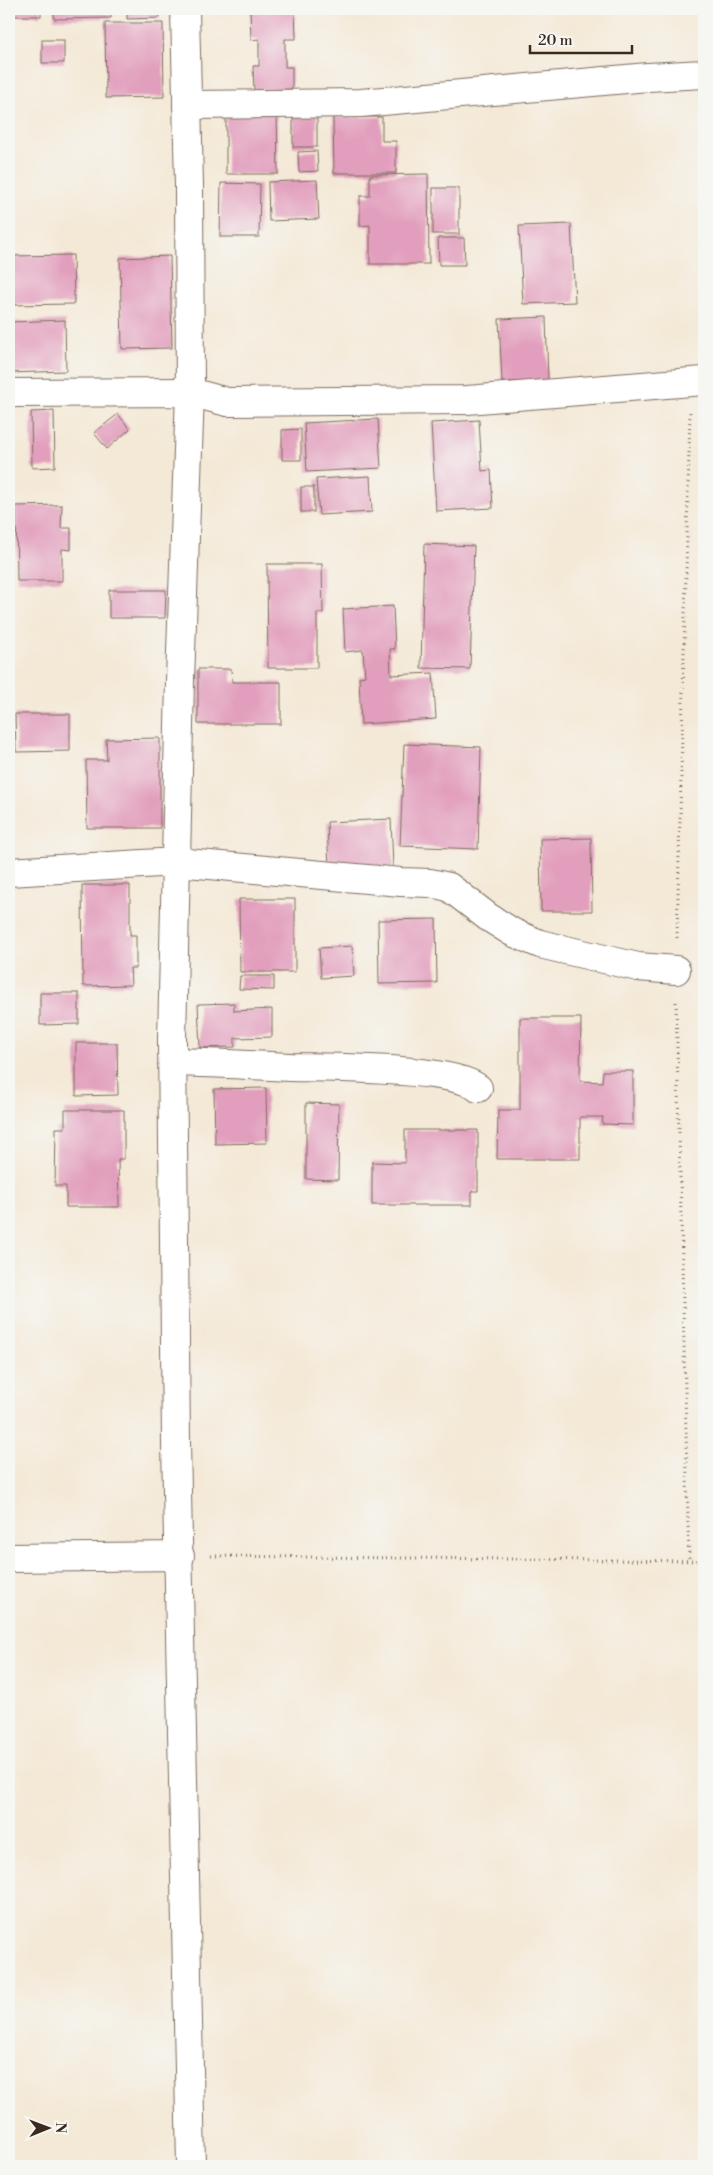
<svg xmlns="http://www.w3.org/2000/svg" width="713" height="2175" font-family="'Libre Bodoni',serif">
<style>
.building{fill:#e29fbd}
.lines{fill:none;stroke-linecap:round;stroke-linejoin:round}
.minor-casing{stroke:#7c6d5f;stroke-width:30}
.path{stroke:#7c6d5f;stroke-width:3;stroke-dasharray:1 4;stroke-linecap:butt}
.minor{stroke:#fff;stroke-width:28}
</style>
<rect width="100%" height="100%" fill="#f6f6f2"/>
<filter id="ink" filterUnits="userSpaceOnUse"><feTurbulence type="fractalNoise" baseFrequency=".02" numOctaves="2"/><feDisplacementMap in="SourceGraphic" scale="10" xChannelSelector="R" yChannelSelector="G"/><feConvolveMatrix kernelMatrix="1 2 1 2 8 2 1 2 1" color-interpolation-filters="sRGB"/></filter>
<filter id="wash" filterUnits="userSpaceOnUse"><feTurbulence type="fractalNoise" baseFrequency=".0096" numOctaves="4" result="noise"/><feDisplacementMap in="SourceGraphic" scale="20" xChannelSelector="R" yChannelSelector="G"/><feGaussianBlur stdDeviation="1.12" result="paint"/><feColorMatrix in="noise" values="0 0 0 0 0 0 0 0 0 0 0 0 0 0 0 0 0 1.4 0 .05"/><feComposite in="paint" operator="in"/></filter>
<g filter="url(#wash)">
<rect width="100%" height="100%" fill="#f4e9d7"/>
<g id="blocks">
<!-- building -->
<g class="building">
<rect x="9" y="9" width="32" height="7"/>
<polygon points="54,9 111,9 111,18 54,19"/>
<polygon points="127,9 159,9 160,18 127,19"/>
<polygon points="250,9 295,9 296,39 285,39 285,67 292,67 292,89 254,90 253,66 259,66 259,39 251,40"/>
<polygon points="105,23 163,23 164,97 106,98"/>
<rect x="42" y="40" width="22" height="23"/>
<polygon points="226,110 277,110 278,174 226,174"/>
<rect x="293" y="111" width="24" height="36"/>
<polygon points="333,117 382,117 382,141 396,141 396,173 334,173"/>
<polygon points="317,151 318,171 299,172 298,152"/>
<polygon points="428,174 429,264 370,264 370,225 360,226 360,196 370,196 370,175"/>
<polygon points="317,180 319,219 269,221 268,182"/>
<polygon points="221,183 260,184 259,237 220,237"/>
<rect x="433" y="188" width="26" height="46"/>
<polygon points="571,224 575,302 523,304 519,226"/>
<polygon points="438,238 464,238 465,265 439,265"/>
<polygon points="73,255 74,304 9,305 9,256"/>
<polygon points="170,256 172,348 122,349 120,258"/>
<polygon points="546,317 548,381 502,382 499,319"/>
<polygon points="65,320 66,371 9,373 9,322"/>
<polygon points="54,411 55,467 32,468 31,412"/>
<polygon points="118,414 130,429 107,449 94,433"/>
<polygon points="378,419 381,468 307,472 304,423"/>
<polygon points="479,420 482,471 491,470 493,508 436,511 431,423"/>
<polygon points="301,429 301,460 282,460 282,430"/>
<polygon points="370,476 372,512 319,515 316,479"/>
<rect x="301" y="487" width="13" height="25"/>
<polygon points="62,505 61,528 71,528 71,550 62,549 62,581 17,581 16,506"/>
<polygon points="424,544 474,546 470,669 421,668"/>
<polygon points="267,564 322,564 323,613 317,613 317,668 268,668"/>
<polygon points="109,590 166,590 165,618 109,618"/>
<polygon points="393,606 395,649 390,649 391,675 433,673 436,719 361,724 359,677 365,676 363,650 345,652 343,609"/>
<polygon points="198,669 231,669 232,682 281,682 281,724 198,724"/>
<polygon points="15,714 70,714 70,751 16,752"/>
<polygon points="160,738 160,828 87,828 86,760 107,760 106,739"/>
<polygon points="404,744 481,747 478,849 400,846"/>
<polygon points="391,819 393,867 329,870 327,822"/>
<polygon points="591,838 592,911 541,911 540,839"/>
<polygon points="82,885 130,885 130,935 136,935 136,968 130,968 131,985 83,986"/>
<polygon points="239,899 295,899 295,972 240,972"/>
<polygon points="436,919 437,983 379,984 378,920"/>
<polygon points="352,946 354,976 321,978 319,948"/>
<polygon points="240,976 274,976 274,990 239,989"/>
<polygon points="40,993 79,993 79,1024 40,1025"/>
<polygon points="234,1003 234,1011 272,1009 272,1037 235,1038 235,1047 200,1048 198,1004"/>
<polygon points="520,1018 581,1018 580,1081 602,1082 603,1071 633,1071 633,1125 602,1124 603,1117 580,1117 580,1159 497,1159 498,1110 520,1110"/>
<polygon points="76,1043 117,1043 118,1095 76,1096"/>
<polygon points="266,1088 267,1143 215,1144 214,1089"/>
<polygon points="306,1103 339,1104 338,1180 306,1179"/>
<polygon points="65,1110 124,1110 124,1159 118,1159 119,1207 66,1207 66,1186 55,1186 56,1128 65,1128"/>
<polygon points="405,1130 478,1130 478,1191 472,1191 472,1205 372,1205 372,1162 405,1163"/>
</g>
</g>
</g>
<g filter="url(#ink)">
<use href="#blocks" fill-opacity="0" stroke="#7c6d5f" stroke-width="1"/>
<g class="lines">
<defs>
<g id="minor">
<polyline points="185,9 189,186 190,392 180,681 172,1040 176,1443 191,2166"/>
<polyline points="187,105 361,103 648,77 704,74"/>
<polyline points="9,393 190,392 227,402 467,400 704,381"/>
<polyline points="9,872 176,862 401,882 430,883 449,887 488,917 512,932 540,944 638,967 676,970"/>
<path d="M173 1062C212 1063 251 1065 291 1067 327 1068 454 1067 478 1088"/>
<polyline points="9,1558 180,1556"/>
</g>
</defs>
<!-- minor casing -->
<use href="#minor" class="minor-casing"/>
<!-- path -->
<g class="path">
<polyline points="677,938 690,412"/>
<polyline points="676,1002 689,1561"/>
<polyline points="211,1556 704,1561"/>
</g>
<!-- minor -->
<use href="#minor" class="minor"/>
</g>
</g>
<!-- margin -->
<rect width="713" height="2175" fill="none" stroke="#f6f6f2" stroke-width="30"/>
<!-- north arrow -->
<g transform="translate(48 2128) rotate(89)" stroke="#f6f6f2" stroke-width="4" paint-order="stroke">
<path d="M0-4L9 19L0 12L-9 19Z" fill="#3b2a1e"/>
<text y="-8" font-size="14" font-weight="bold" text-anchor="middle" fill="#3b2a1e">N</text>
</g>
<!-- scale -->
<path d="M530 45v8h102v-8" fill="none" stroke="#3b2a1e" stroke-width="2.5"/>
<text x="538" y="45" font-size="15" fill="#3b2a1e" stroke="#f6f6f2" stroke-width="4" paint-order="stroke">20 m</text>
</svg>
